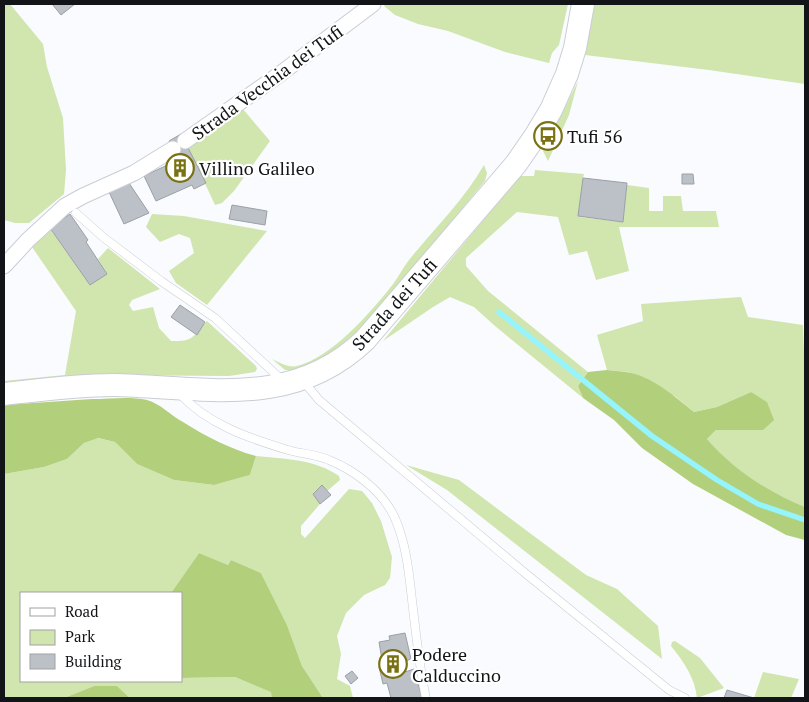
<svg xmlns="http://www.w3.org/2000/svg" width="809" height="702" font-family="'PT Serif',serif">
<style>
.green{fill:#d1e5ae}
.forest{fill:#b2cf7b}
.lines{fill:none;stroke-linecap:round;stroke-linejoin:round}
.stream{stroke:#95f4fc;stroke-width:5.5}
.building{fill:#bcc1c8;stroke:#9ba0a7}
.lane-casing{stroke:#c9ced5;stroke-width:9}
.street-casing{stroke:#c9ced5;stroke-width:17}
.secondary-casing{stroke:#c9ced5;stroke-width:24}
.lane{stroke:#fff;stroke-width:8}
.street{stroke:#fff;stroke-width:15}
.secondary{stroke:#fff;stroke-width:22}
.labels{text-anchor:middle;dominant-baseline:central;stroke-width:4.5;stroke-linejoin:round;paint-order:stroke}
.street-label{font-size:18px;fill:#121417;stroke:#fff}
.poi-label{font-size:18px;fill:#121417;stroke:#fff;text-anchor:start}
</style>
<rect width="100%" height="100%" fill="#f9fbfe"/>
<!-- green -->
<g class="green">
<polygon points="4,4 10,4 43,44 47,67 63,118 66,170 64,194 29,223 15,223 4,220"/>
<polygon points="386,4 568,4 559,45 552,53 549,63 505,52 448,31 418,24 395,15 384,6"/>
<polygon points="592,4 805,4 805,84 709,70 585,55"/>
<polygon points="578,81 569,115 548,161 543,151"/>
<polygon points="242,108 270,141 234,191 222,203 215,205 188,147"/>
<path d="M484 165 487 173 485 181C465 205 445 229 426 252 399 286 332 374 285 370L272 359C280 363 289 368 297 366 332 357 368 315 390 288 397 280 402 269 409 260 434 229 464 200 484 165Z"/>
<polygon points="535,170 584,174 583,178 579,217 623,222 627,185 649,188 649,211 663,211 663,196 681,196 683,211 716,211 719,227 619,227 629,271 596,280 587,251 569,255 558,217 517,212 466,258 466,266 488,291 588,372 578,386 583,398 495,326 474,307 450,297 433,307 383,341 520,176 534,176"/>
<polygon points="152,214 184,216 267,231 207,305 176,283 169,271 194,253 190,238 179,234 160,242 146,227"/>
<path d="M51 230 90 285 107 274 98 259 108 248 160 289 132 300 129 305 133 311 153 307 159 328 171 341C194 342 193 336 207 321L256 366 257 369 255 372 229 376 92 375 4 384V381L65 375 76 311 32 247Z"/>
<path d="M741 297 748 317 803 325 805 380V507C767 492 734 470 707 439L716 430H763L751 392 717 407 694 412 676 397 628 372 607 370 597 335 643 321 641 304Z"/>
<path d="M97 438 115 442 137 464 174 480 214 485 250 475 256 456C285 459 315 459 339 476L340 480 327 491 322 485 313 493 320 504 301 526V534L305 538 349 489 362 491 372 503 381 521 392 557 390 578 385 585 364 595 346 613 337 636 341 654 337 679 350 686 353 698H323L302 666 287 625 261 573 231 560 228 565 199 553 171 593H21V681H181V678L235 677 272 692V698H130L117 686H94L64 698H4V474L44 467 67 459 84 443Z"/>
<polygon points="406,465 459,480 586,575 617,589 658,626 662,659 447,490"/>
<path d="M675 641 700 658 724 688 697 698C695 678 684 662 671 646L672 642Z"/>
<polygon points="763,672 799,679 791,698 754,698"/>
</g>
<!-- forest -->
<g class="forest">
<path d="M607 370C613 371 620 371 626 372 652 376 674 396 694 412L717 407 751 392 767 402 774 420 763 430H716L707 439C734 470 768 492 805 507V540L786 535 693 484 642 448 614 420 583 398 578 386 588 372Z"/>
<path d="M92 399C109 399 130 396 147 400 161 404 170 415 183 422 207 437 230 449 256 456L250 475 214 485 174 480 137 464 115 442 98 438 84 443 67 459 44 467 4 474V405Z"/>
<polygon points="199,553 228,565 231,560 261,573 287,625 302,666 323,698 272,698 271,692 235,677 181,678 181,593 171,593"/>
<polygon points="94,686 117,686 130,698 64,698"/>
</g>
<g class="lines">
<!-- stream -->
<polyline class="stream" points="499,312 652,436 717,480 758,504 805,520"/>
</g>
<!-- building -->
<g class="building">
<polygon points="52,4 75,4 61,15"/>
<polygon points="181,134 206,183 194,189 192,185 156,201 144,176 178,160 169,141"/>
<polygon points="682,174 693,174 694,184 682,184"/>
<polygon points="583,178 627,183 623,222 578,216"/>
<polygon points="129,183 149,213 124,224 109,192"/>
<polygon points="232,205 267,211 265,225 229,219"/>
<polygon points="70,214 88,240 86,242 107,274 90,285 50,228"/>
<polygon points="180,305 205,322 197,335 171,317"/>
<polygon points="322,485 331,495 320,504 313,494"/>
<polygon points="405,633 411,659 403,662 405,672 414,669 422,698 391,698 387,683 383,684 379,667 383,666 379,642 390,640 389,636"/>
<polygon points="352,671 358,678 351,684 345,676"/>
<polygon points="727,690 754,698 724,698"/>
</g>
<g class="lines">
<defs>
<g id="lane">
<polyline points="76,213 103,237 161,281 215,318 283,381"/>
<polyline points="304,382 319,400 525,573 669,690 685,698"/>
<path d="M179 393C207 424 248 438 288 450 301 454 316 454 329 460 354 470 381 490 394 516 406 542 409 572 412 600 416 633 419 666 426 698"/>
</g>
<g id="street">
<polyline points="185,141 280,74 373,4"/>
<polyline points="4,266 28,240 65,206 83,196 134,173 173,149"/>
</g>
<path id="secondary" d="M4 394C40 390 77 385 113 385 204 387 292 410 365 340L516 164 536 135 551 110 567 74 575 48 583 4"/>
</defs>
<!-- lane casing -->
<use href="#lane" class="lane-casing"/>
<!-- street casing -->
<use href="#street" class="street-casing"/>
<!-- secondary casing -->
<use href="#secondary" class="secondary-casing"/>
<!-- lane -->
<use href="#lane" class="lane"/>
<!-- street -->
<use href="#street" class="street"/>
<!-- secondary -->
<use href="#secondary" class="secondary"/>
</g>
<!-- icons -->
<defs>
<symbol id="bus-ring" viewBox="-11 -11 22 22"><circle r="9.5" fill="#fff" stroke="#797112" stroke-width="1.5"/><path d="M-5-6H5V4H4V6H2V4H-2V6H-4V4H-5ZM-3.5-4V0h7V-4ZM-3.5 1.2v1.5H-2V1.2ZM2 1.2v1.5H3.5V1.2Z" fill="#797112"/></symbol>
<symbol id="building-ring" viewBox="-11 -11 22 22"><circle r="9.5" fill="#fff" stroke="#797112" stroke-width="1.5"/><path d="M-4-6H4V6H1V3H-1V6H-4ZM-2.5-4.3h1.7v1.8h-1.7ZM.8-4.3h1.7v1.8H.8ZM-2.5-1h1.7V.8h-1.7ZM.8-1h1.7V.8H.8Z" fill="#797112"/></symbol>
</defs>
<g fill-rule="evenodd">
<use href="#bus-ring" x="532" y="120" width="32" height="32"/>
<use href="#building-ring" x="164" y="152" width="32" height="32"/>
<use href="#building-ring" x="377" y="648" width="32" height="32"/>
</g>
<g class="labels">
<!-- street labels -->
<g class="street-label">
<text transform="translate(267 82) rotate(-36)">Strada Vecchia dei Tufi</text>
<text transform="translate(394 304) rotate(-48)">Strada dei Tufi</text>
</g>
<!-- poi labels -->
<g class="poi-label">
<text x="567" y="136">Tufi 56</text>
<text x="199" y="168">Villino Galileo</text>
<text x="412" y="654">Podere<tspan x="412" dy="21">Calduccino</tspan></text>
</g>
</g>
<!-- border -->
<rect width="809" height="702" fill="none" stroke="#121417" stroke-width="10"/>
<!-- legend -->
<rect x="20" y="592" width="162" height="90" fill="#ffffff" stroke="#a0a1a2"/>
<rect x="30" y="608" width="25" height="8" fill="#ffffff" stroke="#a0a1a2"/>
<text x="65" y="617" font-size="15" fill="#121417">Road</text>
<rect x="30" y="630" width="25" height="15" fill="#d1e5ae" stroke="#a0a1a2"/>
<text x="65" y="642" font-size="15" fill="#121417">Park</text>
<rect x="30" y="654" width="25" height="15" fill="#bcc1c8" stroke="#a0a1a2"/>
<text x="65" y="667" font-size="15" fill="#121417">Building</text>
</svg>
